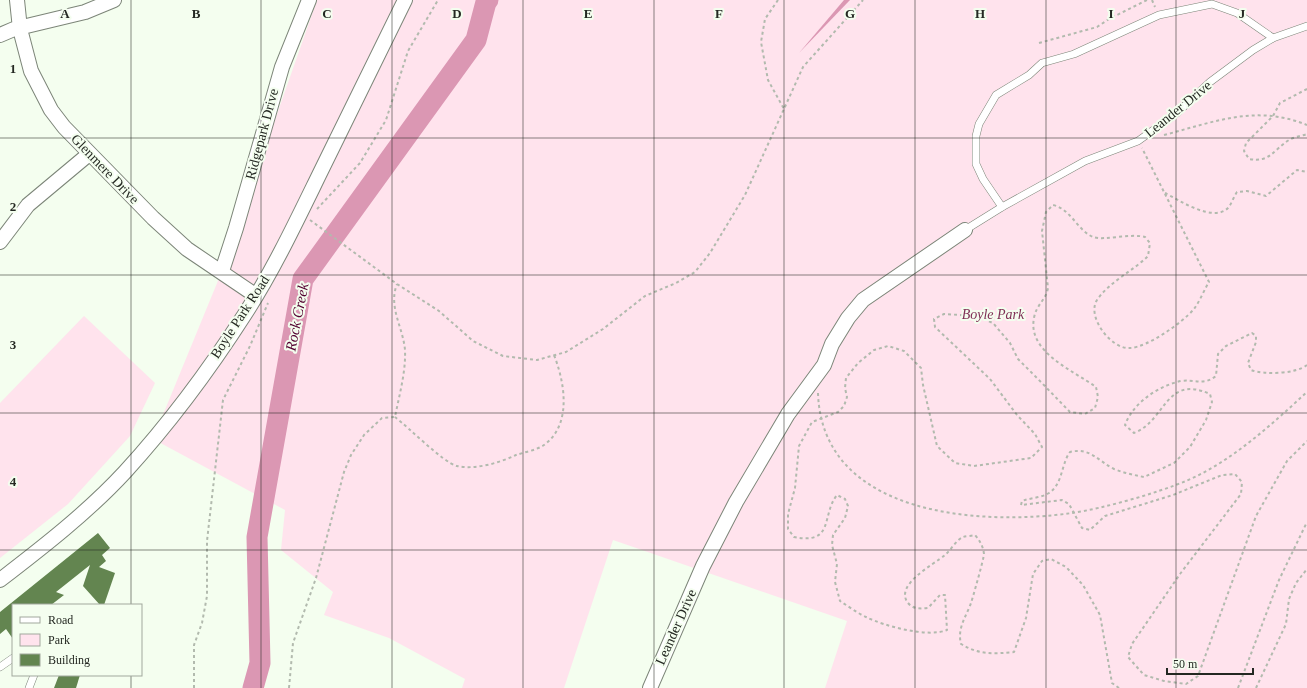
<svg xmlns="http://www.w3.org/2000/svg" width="1307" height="688" font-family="Georgia,serif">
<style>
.green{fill:#ffe3ed}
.water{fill:#db97b3}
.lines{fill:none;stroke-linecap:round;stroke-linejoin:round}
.river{stroke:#db97b3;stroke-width:21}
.building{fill:#638550}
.lane-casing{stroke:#7c8578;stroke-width:8}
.street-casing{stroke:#7c8578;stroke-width:16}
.path{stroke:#b2baae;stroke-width:2;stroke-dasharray:3 3;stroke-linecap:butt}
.lane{stroke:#fff;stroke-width:7}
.street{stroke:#fff;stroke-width:14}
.grid{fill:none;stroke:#242822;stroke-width:1;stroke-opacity:0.55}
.labels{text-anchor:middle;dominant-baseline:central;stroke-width:4;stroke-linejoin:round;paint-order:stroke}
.street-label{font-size:14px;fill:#242822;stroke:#f4feef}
.park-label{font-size:14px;font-style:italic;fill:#7f2f55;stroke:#f4feef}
.water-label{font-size:15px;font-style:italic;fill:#530130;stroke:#f4feef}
.grid-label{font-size:13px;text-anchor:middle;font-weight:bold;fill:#242822;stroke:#f4feef;stroke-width:4;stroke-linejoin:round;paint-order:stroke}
</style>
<rect width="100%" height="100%" fill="#f4feef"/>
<!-- green -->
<g class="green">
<polygon points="317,0 1307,0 1307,688 825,688 847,621 613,540 564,688 462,688 465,679 389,638 324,615 333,592 281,550 285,510 153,439 222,271"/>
<polygon points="84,316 155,383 130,436 68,504 0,558 0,403"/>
</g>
<!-- water -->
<polygon class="water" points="844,0 850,0 799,53"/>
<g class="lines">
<!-- river -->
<polyline class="river" points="253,688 260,663 257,537 303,279 476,40 486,2 488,0"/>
</g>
<!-- building -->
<g class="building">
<polygon points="98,533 110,548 102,555 106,561 99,567 115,573 104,605 100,605 83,586 90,565 56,592 64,595 51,605 13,605 13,639 6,629 0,634 0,612"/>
<polygon points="59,675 80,675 76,688 54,688"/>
</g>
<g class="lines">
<defs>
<g id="lane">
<polyline points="1002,207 983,179 976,164 976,136 979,124 996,95 1029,75 1042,63 1074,54 1159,15 1212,4 1237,13 1273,38"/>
<polyline points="965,230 1002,207 1085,161 1138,141 1177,113 1210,82 1253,50 1273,38 1307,26"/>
<polyline points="0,667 13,658"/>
<polyline points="29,688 34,675"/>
</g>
<g id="street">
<polyline points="17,0 20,29 31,71 51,110 64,127 153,218 187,249 255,295"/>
<polyline points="0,35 14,29 85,12 114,0"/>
<polyline points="0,242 28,205 89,154"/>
<polyline points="222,271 236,228 282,67 309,0"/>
<path d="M0 580C43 547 88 512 125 472 167 426 211 367 245 314 274 269 297 220 321 171 349 114 377 57 405 0"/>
<polyline points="650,688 703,566 736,502 788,414 824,365 832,344 848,318 863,300 965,230"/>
</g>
</defs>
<!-- lane casing -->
<use href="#lane" class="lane-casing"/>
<!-- street casing -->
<use href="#street" class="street-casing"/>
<!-- path -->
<g class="path">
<polyline points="778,0 765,19 761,42 768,80 784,109"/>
<polyline points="1152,0 1155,7"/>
<polyline points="1039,43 1097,27 1109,19 1147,0"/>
<path d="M1307 89 1280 103 1273 116 1246 143 1244 151 1249 159C1270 163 1273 150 1289 140 1294 137 1301 136 1307 134"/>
<path d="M1164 135C1214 122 1256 104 1307 125"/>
<path d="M1165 193C1179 200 1213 223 1228 208 1231 205 1234 196 1237 192L1247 191 1266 196 1297 170 1307 172"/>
<polyline points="317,209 360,163 386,120 408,51 438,0"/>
<polyline points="310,220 397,284 439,311 473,341 503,356 537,360 566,352 603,329 645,296 676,283 695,272 710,253 745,195 803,67 863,0"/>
<path d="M1307 365C1296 374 1264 375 1251 370L1248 363 1256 342V336L1252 333 1226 346 1218 354 1216 376C1203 386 1195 379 1181 381 1158 386 1133 403 1125 425L1134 433C1166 421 1165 374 1210 394L1212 402 1206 420 1190 447 1174 463 1144 477C1134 475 1124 473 1114 469 1098 461 1090 447 1070 452 1061 464 1063 484 1049 493 1043 497 1032 498 1025 500L1022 501 1021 505 1062 500 1069 504 1082 528 1090 530 1105 516 1173 495 1222 475 1235 474 1242 482 1241 494 1180 574 1132 644 1128 657 1144 675 1164 681 1186 684 1198 676 1256 516 1287 461 1307 441"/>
<path d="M818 393C822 516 980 526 1072 513 1105 508 1154 494 1186 481 1231 462 1271 425 1307 392"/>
<path d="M395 417C408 427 444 463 457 466 475 470 499 463 516 455 525 452 537 450 544 445 572 425 565 383 554 355"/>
<polyline points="194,688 194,645 202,623 207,596 207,541 223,400 250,346 268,303"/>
<path d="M289 688 293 643 316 578 344 472 351 455 364 435 382 418 395 417C399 396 406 372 405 350 403 327 388 307 397 284"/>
<path d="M1119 688 1112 683 1100 615 1083 585 1066 567 1051 559 1042 561 1033 574 1026 618 1014 652C994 654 979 655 961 644 957 628 966 617 971 603 973 597 984 558 984 554 983 546 980 541 975 535 971 536 966 536 963 537 956 540 951 550 945 555 933 565 894 585 908 603 913 609 920 609 928 608L940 595H945L947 630C928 638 884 626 866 617 857 613 848 606 840 601L835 582 837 564 832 545 833 535 845 518 848 506 845 499 837 495C821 515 835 545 794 537L788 529V514L795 488 799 446 812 422 838 412 844 406 847 397 845 388 846 378 858 363 874 350 888 346 904 351 921 368 923 385 937 446 955 463 974 466 1031 458 1042 447 1035 434 1017 415 990 379 935 327 934 319 944 314 976 316 993 323 1010 343 1018 359 1038 379 1070 412 1085 414 1095 408 1098 397 1096 387C1074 371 1027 352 1034 318 1036 305 1046 300 1048 288L1042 231 1046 212 1053 205C1071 209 1077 230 1093 237 1104 241 1130 233 1145 237L1150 243 1148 256C1133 271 1109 282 1097 300 1086 317 1112 350 1130 348 1148 347 1182 323 1194 309 1200 301 1204 290 1209 282L1142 148"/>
<polyline points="1238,688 1279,580 1307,522"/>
<polyline points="1256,688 1286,624 1289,599 1296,583 1307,569"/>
</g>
<!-- lane -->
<use href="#lane" class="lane"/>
<!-- street -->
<use href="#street" class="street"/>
</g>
<!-- grid -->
<path class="grid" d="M131 0V605M261 0V688M392 0V688M523 0V688M654 0V688M784 0V688M915 0V688M1046 0V688M1176 0V688M0 138H1307M0 275H1307M0 413H1307M0 550H1307M131 675V688"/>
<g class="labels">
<!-- street labels -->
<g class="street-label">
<text transform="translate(1178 109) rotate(-39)">Leander Drive</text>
<text transform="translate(262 134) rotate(-75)">Ridgepark Drive</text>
<text transform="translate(105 169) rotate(46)">Glenmere Drive</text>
<text transform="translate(240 317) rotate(-57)">Boyle Park Road</text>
<text transform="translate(676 627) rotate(-66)">Leander Drive</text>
</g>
<!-- park labels -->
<g class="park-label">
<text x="993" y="314">Boyle Park</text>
</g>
<!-- water labels -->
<g class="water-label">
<text transform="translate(297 317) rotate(-79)">Rock Creek</text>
</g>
</g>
<g class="grid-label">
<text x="65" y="18">A</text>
<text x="196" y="18">B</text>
<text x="327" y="18">C</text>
<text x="457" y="18">D</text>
<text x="588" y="18">E</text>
<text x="719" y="18">F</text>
<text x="850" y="18">G</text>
<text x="980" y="18">H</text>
<text x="1111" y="18">I</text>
<text x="1242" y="18">J</text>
<text x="13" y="73">1</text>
<text x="13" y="211">2</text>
<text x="13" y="349">3</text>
<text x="13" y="486">4</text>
</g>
<!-- legend -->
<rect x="12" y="604" width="130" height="72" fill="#f4feef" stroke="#a1a89d"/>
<rect x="20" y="617" width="20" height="6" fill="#ffffff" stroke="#a1a89d"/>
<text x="48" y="624" font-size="12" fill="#242822">Road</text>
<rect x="20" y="634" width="20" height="12" fill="#ffe3ed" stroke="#a1a89d"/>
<text x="48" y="644" font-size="12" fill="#242822">Park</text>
<rect x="20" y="654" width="20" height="12" fill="#638550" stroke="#a1a89d"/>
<text x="48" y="664" font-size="12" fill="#242822">Building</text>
<!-- scale -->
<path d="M1167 668v6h86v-6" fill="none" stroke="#242822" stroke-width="2"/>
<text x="1173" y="668" font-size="12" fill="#242822" stroke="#f4feef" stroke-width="3" paint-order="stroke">50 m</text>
</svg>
